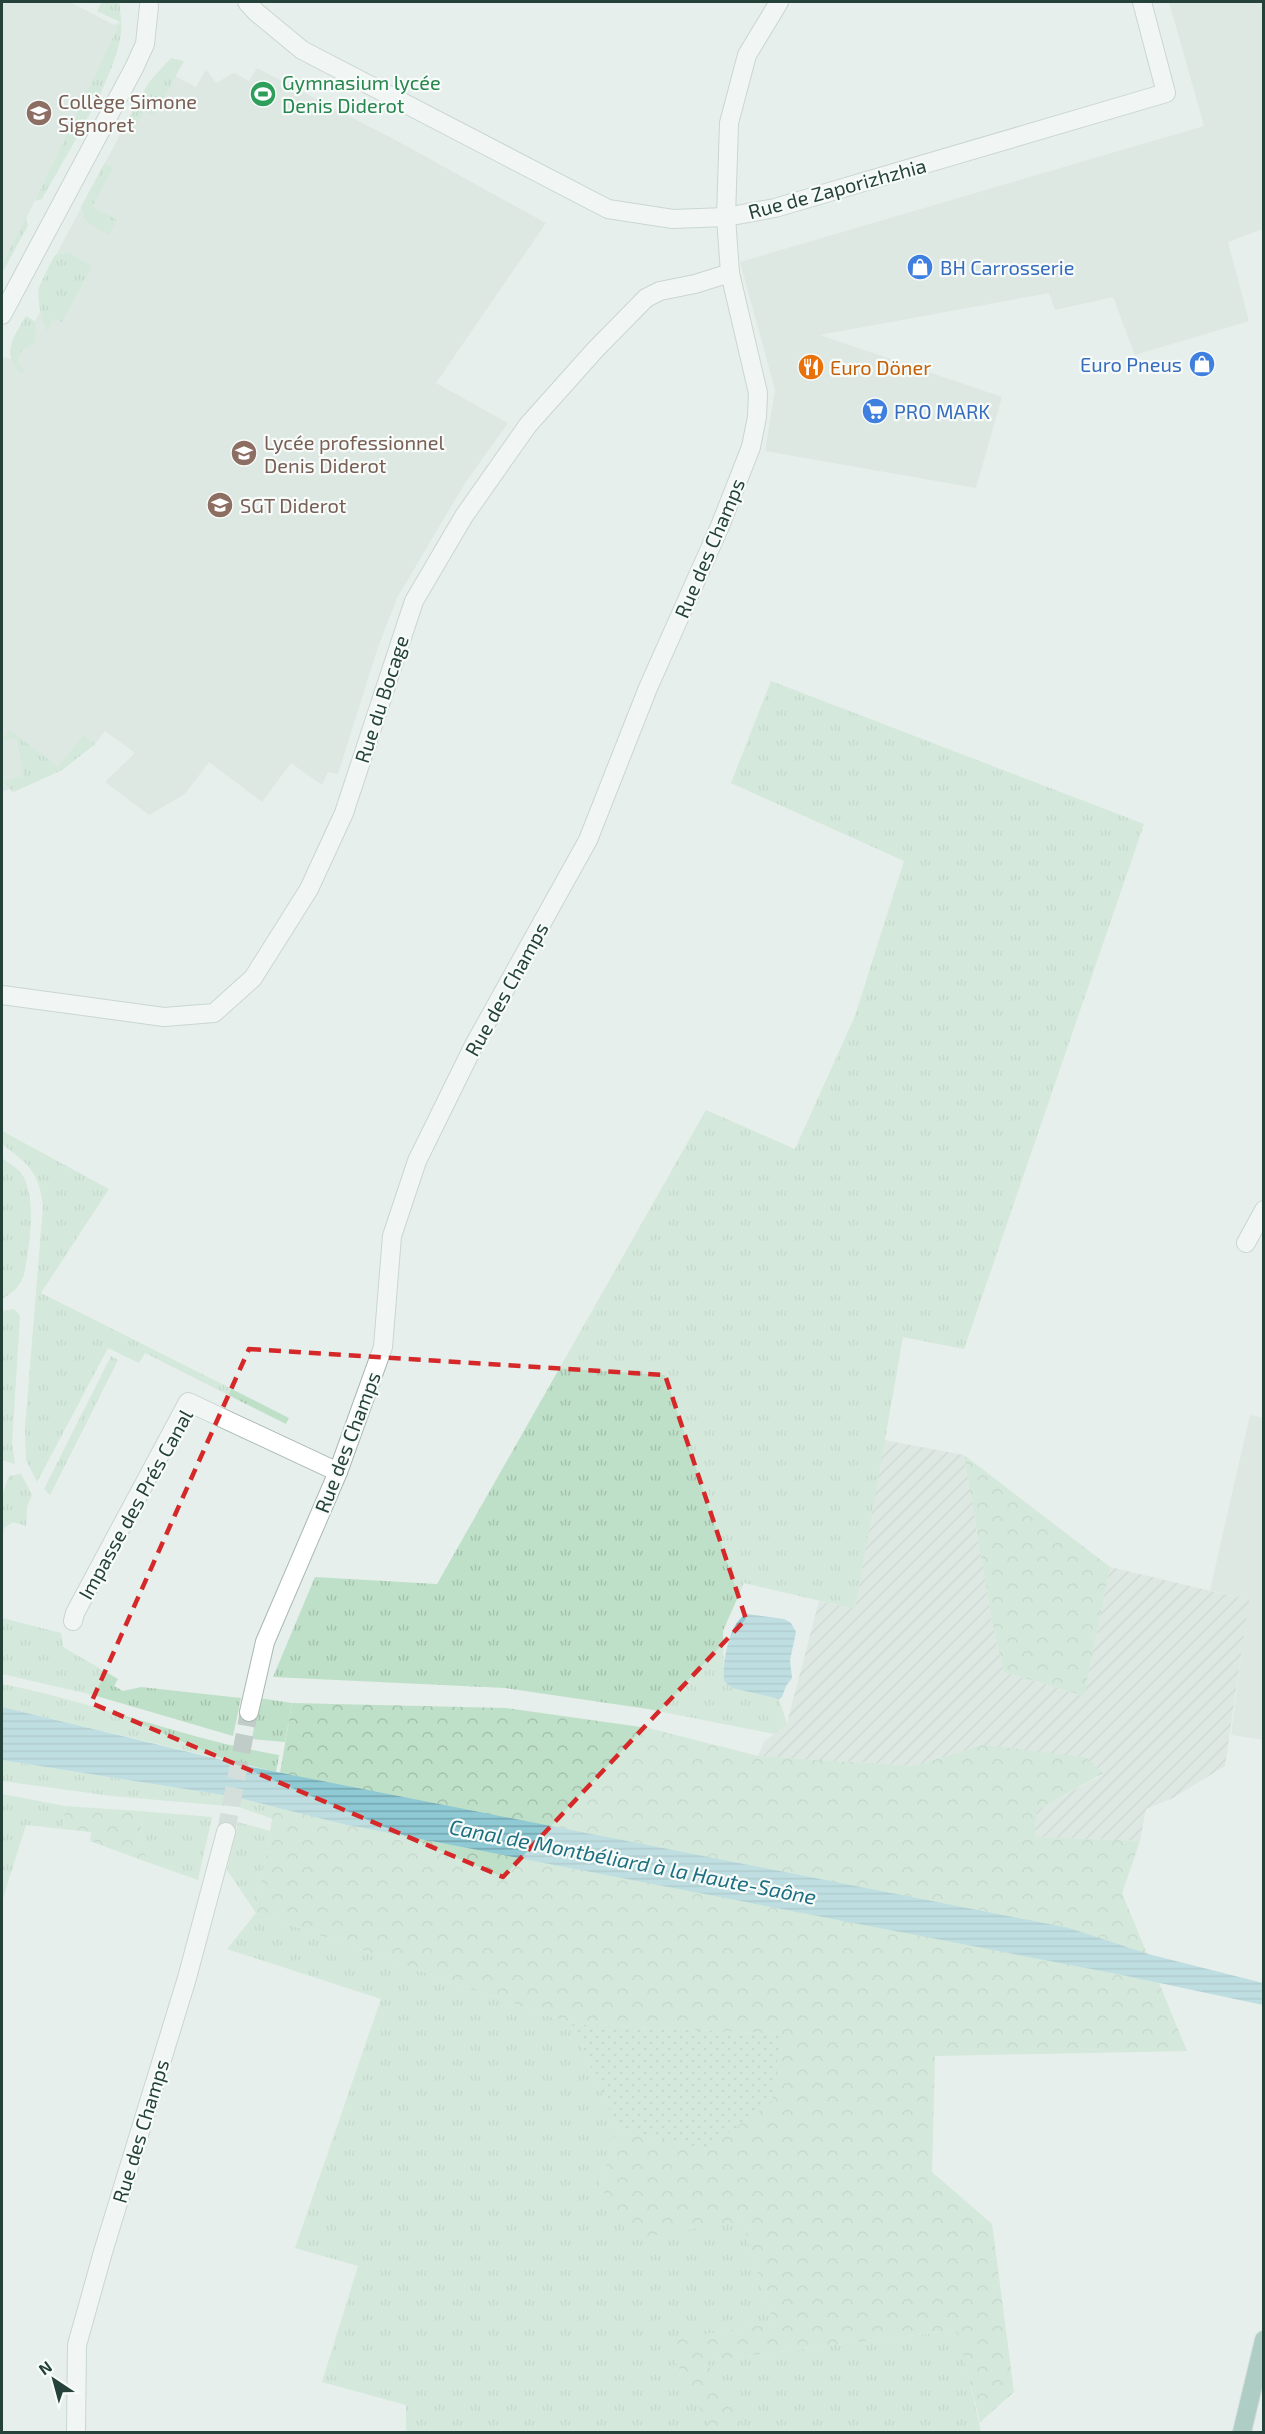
<svg xmlns="http://www.w3.org/2000/svg" width="1265" height="2434" font-family="'Exo 2',sans-serif">
<style>
.built{fill:#d4dfda}
.industrial{fill:url(#industrial-furrows)}
.grass{fill:url(#grass-tufts)}
.forest{fill:url(#forest-crowns)}
.garden{fill:url(#garden-dots)}
.water{fill:url(#water-rules)}
.lines{fill:none;stroke-linecap:round;stroke-linejoin:round}
.minor-tunnel{stroke:#bfccc8;stroke-width:18;stroke-dasharray:18 9;stroke-linecap:butt}
.minor-casing{stroke:#a8b8b2;stroke-width:20}
.major-casing{stroke:#c2cac8;stroke-width:20}
.minor{stroke:#fff;stroke-width:18}
.major{stroke:#6aa596;stroke-width:18}
.marked{fill:none;stroke:#d62828;stroke-width:4.5;stroke-dasharray:12 8;stroke-linejoin:round}
.labels{text-anchor:middle;dominant-baseline:central;stroke-width:4.5;stroke-linejoin:round;paint-order:stroke}
.leisure-label{font-size:20px;fill:#27864d;stroke:#f7fbf9;text-anchor:start}
.education-label{font-size:20px;fill:#785e54;stroke:#f7fbf9;text-anchor:start}
.street-label{font-size:20px;fill:#24423a;stroke:#f7fbf9}
.shop-label{font-size:20px;fill:#366cbe;stroke:#f7fbf9;text-anchor:start}
.food-label{font-size:20px;fill:#c56008;stroke:#f7fbf9;text-anchor:start}
.water-label{font-size:21px;font-style:italic;fill:#1c6f80;stroke:#f7fbf9}
</style>
<defs>
<pattern id="industrial-furrows" width="10" height="10" patternUnits="userSpaceOnUse" patternTransform="scale(1.5)"><rect width="10" height="10" fill="#d4dfda"/><path d="M-1 1l2-2M0 10L10 0M9 11l2-2" fill="none" stroke="#b6c1bc"/></pattern>
<pattern id="grass-tufts" width="24" height="20" patternUnits="userSpaceOnUse" patternTransform="scale(1.5)"><rect width="24" height="20" fill="#bfe0c8"/><path d="M3 7l-1-3M5 7V3M7 7l1-3M15 17l-1-3M17 17v-4M19 17l1-3" fill="none" stroke="#a4c1ad"/></pattern>
<pattern id="forest-crowns" width="20" height="18" patternUnits="userSpaceOnUse" patternTransform="scale(1.5)"><rect width="20" height="18" fill="#bfe0c8"/><path d="M2 6a3 3 0 1 1 6 0M12 15a3 3 0 1 1 6 0" fill="none" stroke="#a4c1ad"/></pattern>
<pattern id="garden-dots" width="8" height="8" patternUnits="userSpaceOnUse" patternTransform="scale(1.5)"><rect width="8" height="8" fill="#bfe0c8"/><path d="M2 2h.1M6 6h.1" fill="none" stroke="#a4c1ad" stroke-width="1.8" stroke-linecap="round"/></pattern>
<pattern id="water-rules" width="6" height="5" patternUnits="userSpaceOnUse" patternTransform="scale(1.5)"><rect width="6" height="5" fill="#8ec9d4"/><path d="M0 2.5h6" fill="none" stroke="#74a5ad"/></pattern>
</defs>
<rect width="100%" height="100%" fill="#e6efeb"/>
<!-- built -->
<g class="built">
<polygon points="8,2 70,2 114,25 120,22 35,201 2,264 2,3"/>
<polygon points="1169,2 1263,2 1263,229 1228,242 1249,321 1135,355 1113,297 1055,310 1049,293 820,335 1002,397 976,488 765,451 775,390 740,262 1204,126"/>
<polygon points="257,68 399,142 546,223 436,383 508,423 465,483 397,598 377,650 338,774 328,772 322,785 291,763 262,802 209,762 185,794 149,815 105,782 135,753 105,731 95,744 62,770 13,792 9,789 2,792 2,357 12,359 16,357 40,312 38,289 125,125 133,129 144,110 154,115 175,76 196,87 206,69 216,83 234,73 249,81"/>
<polygon points="1250,1415 1263,1418 1263,1740 1231,1735 1248,1600 1210,1590"/>
</g>
<!-- industrial -->
<polygon class="industrial" points="884,1440 964,1455 992,1621 1004,1672 1084,1696 1110,1567 1249,1600 1225,1766 1173,1798 1146,1809 1140,1841 1035,1837 1036,1811 1103,1774 983,1745 914,1766 758,1756 764,1742 787,1723 819,1601 855,1609"/>
<!-- grass -->
<g class="grass">
<path d="M102 2H118L120 5C120 14 122 24 121 33 115 81 66 154 42 199L35 201 120 22 97 11Z"/>
<polygon points="171,58 184,61 154,115 144,111 133,130 125,125 149,82"/>
<polygon points="104,164 113,168 92,207 117,220 109,235 86,222 81,207"/>
<polygon points="26,218 28,225 2,273 2,264"/>
<path d="M68 253 92 266 62 322 54 318 47 331C33 293 37 290 55 255Z"/>
<path d="M26 316 36 322 35 342C25 349 15 352 20 366L25 370 22 374C0 354 13 339 26 316Z"/>
<polygon points="771,681 1144,824 964,1349 903,1337 855,1609 744,1583 723,1631 724,1681 732,1688 779,1699 787,1724 774,1734 648,1709 505,1688 273,1677 315,1577 437,1584 706,1110 795,1149 855,1016 904,861 731,783"/>
<polygon points="10,730 58,767 83,735 95,744 62,770 13,792 4,781 23,776 17,738 2,740"/>
<path d="M2 1131 109 1189 41 1293 289 1418 286 1424 145 1353 139 1363 108 1348 37 1482 26 1460 25 1428 43 1206C39 1171 28 1164 2 1144Z"/>
<path d="M2 1158C8 1163 16 1167 21 1173 38 1196 29 1248 24 1275 19 1287 12 1294 2 1299Z"/>
<polygon points="14,1309 20,1316 12,1442 15,1464 2,1460 2,1311"/>
<polygon points="111,1356 118,1360 50,1495 44,1489"/>
<polygon points="21,1474 32,1495 27,1506 26,1526 13,1522 4,1528 2,1541 2,1495 9,1476"/>
<polygon points="2,1618 61,1633 63,1647 118,1679 114,1686 123,1691 141,1687 241,1698 233,1736 93,1695 2,1674"/>
<path d="M2 1684C95 1702 185 1739 279 1755L276 1772 2 1707Z"/>
<polygon points="259,1698 292,1703 285,1742 252,1739"/>
<polygon points="2,1760 235,1797 274,1807 273,1819 239,1807 112,1796 2,1781"/>
<polygon points="2,1794 65,1806 63,1829 26,1825 2,1901"/>
<polygon points="138,1811 212,1817 198,1880 147,1862"/>
<polygon points="238,1822 270,1831 256,1913 572,2024 618,2129 599,2186 742,2221 773,2323 666,2341 712,2432 406,2432 406,2405 322,2382 358,2266 295,2248 381,1999 227,1949 256,1913 227,1870"/>
<polygon points="958,2330 981,2432 746,2432 705,2361"/>
</g>
<!-- forest -->
<g class="forest">
<polygon points="964,1455 1110,1567 1084,1696 1004,1672 992,1621"/>
<polygon points="292,1703 506,1708 648,1728 758,1756 914,1766 983,1745 1085,1757 1103,1773 1036,1811 1035,1837 1140,1841 1122,1893 1187,2051 935,2056 932,2172 992,2224 1014,2392 980,2422 957,2330 706,2361 746,2432 712,2432 665,2341 773,2323 742,2221 638,2238 599,2186 618,2129 706,2149 781,2034 572,2024 256,1913"/>
<polygon points="65,1806 138,1811 147,1862 90,1841 91,1832 63,1829"/>
</g>
<!-- garden -->
<polygon class="garden" points="572,2024 781,2034 772,2102 706,2149 618,2129"/>
<!-- water -->
<g class="water">
<path d="M747 1614 784 1619 791 1623 796 1632 790 1660 792 1678 786 1686 782 1697 779 1699 732 1688 724 1681C722 1664 729 1621 747 1614Z"/>
<polygon points="2,1707 251,1767 1069,1928 1148,1954 1263,1983 1263,2005 1122,1975 343,1824 235,1797 2,1760"/>
</g>
<g class="lines">
<!-- minor-tunnel -->
<polyline class="minor-tunnel" points="226,1832 249,1712"/>
<defs>
<g id="minor">
<polyline points="247,2 256,12 302,50 608,209 673,219 726,217 775,208 1166,93 1142,2"/>
<polyline points="2,315 134,68 145,44 149,6"/>
<polyline points="2,995 164,1017 214,1013 253,978 309,889 344,813 414,601 464,516 528,425 595,350 646,298 660,291 695,284 730,273"/>
<polyline points="1246,1243 1264,1210"/>
<polyline points="73,1621 75,1613 188,1402 338,1472"/>
<polyline points="249,1712 265,1642 338,1472 383,1347 392,1236 417,1161 474,1045 588,840 648,688 720,526 751,447 757,417 758,393 730,273 726,217 729,123 747,55 779,2"/>
<polyline points="76,2432 77,2345 103,2252 187,1978 226,1832"/>
</g>
<polyline id="major" points="1242,2432 1264,2340"/>
</defs>
<!-- minor casing -->
<use href="#minor" class="minor-casing"/>
<!-- major casing -->
<use href="#major" class="major-casing"/>
<!-- minor -->
<use href="#minor" class="minor"/>
<!-- major -->
<use href="#major" class="major"/>
</g>
<!-- marked area -->
<path d="M0 0H1265V2434H0ZM249 1349 665 1375 746 1619 503 1877 91 1703Z" fill="#e6efeb" fill-opacity=".55" fill-rule="evenodd"/>
<path class="marked" d="M249 1349 665 1375 746 1619 503 1877 91 1703Z"/>
<!-- icons -->
<defs>
<symbol id="stadium-disc" viewBox="-11 -11 22 22"><circle r="9.5" fill="#2e9e5b" stroke="#f7fbf9"/><path d="M0-5a6.5 5 0 1 0 0 10a6.5 5 0 1 0 0-10ZM-3.5-1.8h7v3.6h-7Z" fill="#fff"/></symbol>
<symbol id="school-disc" viewBox="-11 -11 22 22"><circle r="9.5" fill="#8d6e63" stroke="#f7fbf9"/><path d="M0-5L7-2L0 1L-7-2ZM-4 1L0 2.5L4 1V4Q0 6-4 4Z" fill="#fff"/></symbol>
<symbol id="shop-disc" viewBox="-11 -11 22 22"><circle r="9.5" fill="#3f7fe0" stroke="#f7fbf9"/><path d="M-5-2.5h2.3a2.7 3.5 0 0 1 5.4 0H5L5.5 6h-11ZM-1.5-2.5h3a1.5 2.3 0 0 0-3 0Z" fill="#fff"/></symbol>
<symbol id="restaurant-disc" viewBox="-11 -11 22 22"><circle r="9.5" fill="#e8710a" stroke="#f7fbf9"/><path d="M-5-6h1v4h1v-4h1v4h1v-4h1v5L-1.5 .5V6h-2V.5L-5-1ZM5-6V6H3V1.5H1.5Q1.5-4 5-6Z" fill="#fff"/></symbol>
<symbol id="supermarket-disc" viewBox="-11 -11 22 22"><circle r="9.5" fill="#3f7fe0" stroke="#f7fbf9"/><path d="M-6-5.5h2.5l.6 2H6L4.5 2H-2.5L-4.4-4H-6ZM-1.5 3.2a1.3 1.3 0 1 0 .1 0ZM3 3.2a1.3 1.3 0 1 0 .1 0Z" fill="#fff"/></symbol>
</defs>
<g fill-rule="evenodd">
<use href="#stadium-disc" x="248" y="79" width="30" height="30"/>
<use href="#school-disc" x="24" y="98" width="30" height="30"/>
<use href="#shop-disc" x="905" y="252" width="30" height="30"/>
<use href="#shop-disc" x="1187" y="349" width="30" height="30"/>
<use href="#restaurant-disc" x="796" y="352" width="30" height="30"/>
<use href="#supermarket-disc" x="860" y="396" width="30" height="30"/>
<use href="#school-disc" x="229" y="438" width="30" height="30"/>
<use href="#school-disc" x="205" y="490" width="30" height="30"/>
</g>
<g class="labels">
<!-- leisure labels -->
<g class="leisure-label">
<text x="282" y="82">Gymnasium lycée<tspan x="282" dy="23">Denis Diderot</tspan></text>
</g>
<!-- education labels -->
<g class="education-label">
<text x="58" y="101">Collège Simone<tspan x="58" dy="23">Signoret</tspan></text>
<text x="264" y="442">Lycée professionnel<tspan x="264" dy="23">Denis Diderot</tspan></text>
<text x="240" y="505">SGT Diderot</text>
</g>
<!-- street labels -->
<g class="street-label">
<text transform="translate(837 188) rotate(-15)">Rue de Zaporizhzhia</text>
<text transform="translate(709 548) rotate(-67)">Rue des Champs</text>
<text transform="translate(381 699) rotate(-72)">Rue du Bocage</text>
<text transform="translate(506 989) rotate(-61)">Rue des Champs</text>
<text transform="translate(347 1442) rotate(-69)">Rue des Champs</text>
<text transform="translate(135 1504) rotate(-61)">Impasse des Prés Canal</text>
<text transform="translate(140 2131) rotate(-73)">Rue des Champs</text>
</g>
<!-- shop labels -->
<g class="shop-label">
<text x="940" y="267">BH Carrosserie</text>
<text x="1182" y="364" text-anchor="end">Euro Pneus</text>
<text x="894" y="411">PRO MARK</text>
</g>
<!-- food labels -->
<g class="food-label">
<text x="830" y="367">Euro Döner</text>
</g>
<!-- water labels -->
<g class="water-label">
<text transform="translate(633 1861) rotate(11)">Canal de Montbéliard à la Haute-Saône</text>
</g>
</g>
<!-- border -->
<rect width="1265" height="2434" fill="none" stroke="#24423a" stroke-width="6"/>
<!-- north arrow -->
<g transform="translate(54 2380) rotate(324)" stroke="#f7fbf9" stroke-width="4.5" paint-order="stroke">
<path d="M0-4.5L10 22L0 15L-10 22Z" fill="#24423a"/>
<text y="-9" font-size="16" font-weight="bold" text-anchor="middle" fill="#24423a">N</text>
</g>
</svg>
